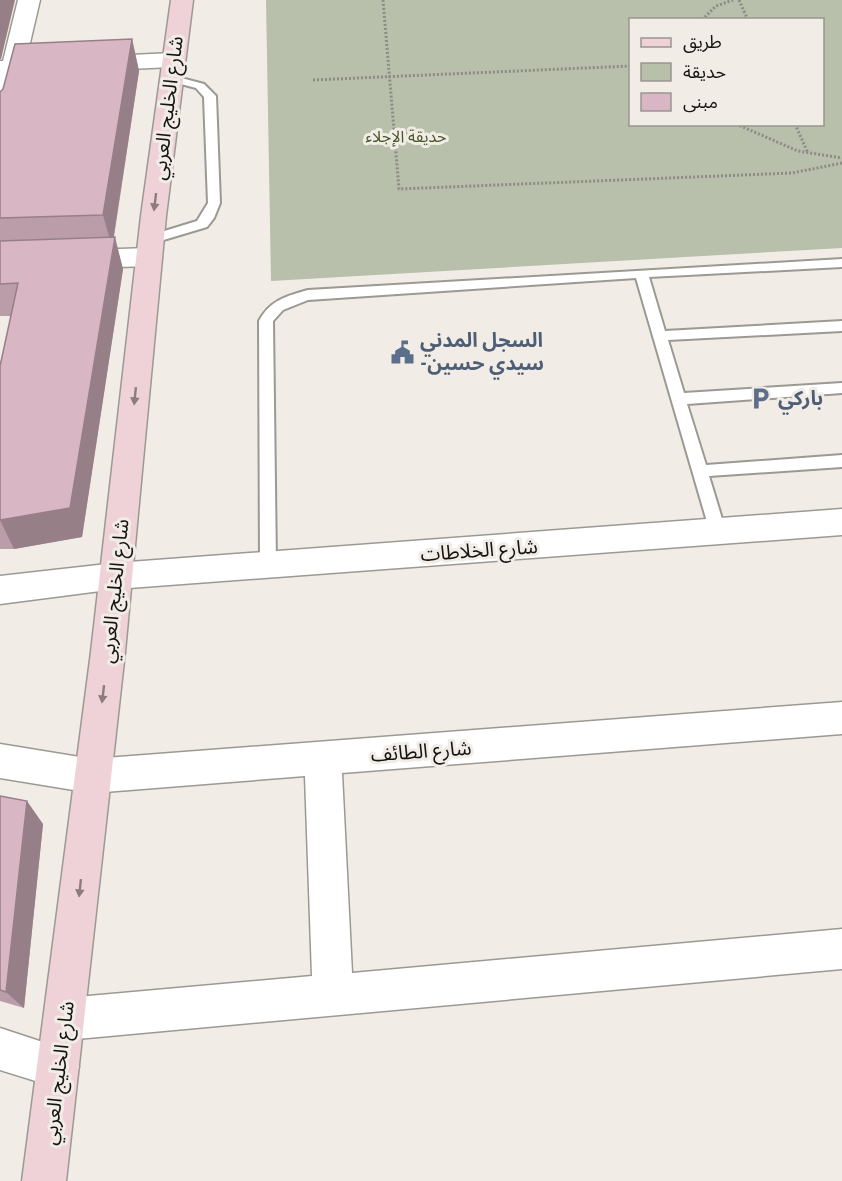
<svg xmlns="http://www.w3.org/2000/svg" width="842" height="1181" font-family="'Roboto Condensed','Noto Sans Arabic',sans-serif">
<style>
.green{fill:#b8bfab;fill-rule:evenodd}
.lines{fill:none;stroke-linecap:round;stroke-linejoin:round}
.lane-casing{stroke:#9c9992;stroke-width:4}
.street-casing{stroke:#9c9992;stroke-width:3}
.secondary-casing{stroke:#9c9992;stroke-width:3}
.path{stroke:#8e8b86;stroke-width:3;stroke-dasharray:2 2;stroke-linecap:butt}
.lane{fill:#fff;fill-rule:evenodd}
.street{fill:#fff;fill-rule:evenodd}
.secondary{fill:#eed2d8;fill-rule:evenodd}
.wall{fill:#ba9da8}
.shaded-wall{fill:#977f88}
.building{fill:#d8b6c3;stroke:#977f88;stroke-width:1.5}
.oneway{fill:#8c7c7f}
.labels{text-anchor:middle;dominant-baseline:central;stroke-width:6;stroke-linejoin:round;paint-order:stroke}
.far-park-label{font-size:16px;fill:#475526;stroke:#f1ede6}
.street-label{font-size:20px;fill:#151412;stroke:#f1ede6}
.service-label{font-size:20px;font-weight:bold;fill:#4e5e75;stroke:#f1ede6;text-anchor:start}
</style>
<rect width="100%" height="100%" fill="#f1ede6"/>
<!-- green -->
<path class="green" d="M266 0H842V248L271 281ZM630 20H822V124H630Z"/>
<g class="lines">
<defs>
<g id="lane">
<polygon points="170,75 204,84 216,96 220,203 214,218 207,227 150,244 143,240 145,237 197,221 208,203 204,97 196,88 166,80 166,76"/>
<path d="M842 259V267L649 277 665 331 842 321V331L668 340 684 393 842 383V393L687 404 706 465 842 455V467L709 476 726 532 718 538 710 532 636 278 308 300 283 310 273 321 276 565 274 570H262L260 565 259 321C270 300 287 296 308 290Z"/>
</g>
<g id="street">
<polygon points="18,0 40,0 26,60 172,53 180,55 183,60 180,65 172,67 23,74 12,120 8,125 0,127 0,61 3,61"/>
<polygon points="149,248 158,251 162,257 158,263 149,266 0,271 0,253"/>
<polygon points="842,509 842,535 116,589 0,604 0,576 116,563"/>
<polygon points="842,702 842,734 342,773 352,973 842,929 842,969 66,1040 51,1034 45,1019 51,1004 66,998 312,976 305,776 92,793 0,778 0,744 92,759"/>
<polygon points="0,1028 73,1052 79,1067 73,1082 58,1088 0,1070"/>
</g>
<polygon id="secondary" points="171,0 193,0 166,216 125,652 66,1181 22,1181 91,652 141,216"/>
</defs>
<!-- lane casing -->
<use href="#lane" class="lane-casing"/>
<!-- street casing -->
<use href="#street" class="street-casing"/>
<!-- secondary casing -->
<use href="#secondary" class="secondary-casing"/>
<!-- path -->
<g class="path">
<polyline points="383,0 399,189 792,173 842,163"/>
<polyline points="739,0 748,20"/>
<polyline points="702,20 716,6 733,0"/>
<polyline points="313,80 630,66"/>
<polyline points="736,124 798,151 842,158"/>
<polyline points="795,124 808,153"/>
</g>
<!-- lane -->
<use href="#lane" class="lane"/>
<!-- street -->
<use href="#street" class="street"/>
<!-- secondary -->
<use href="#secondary" class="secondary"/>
</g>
<!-- wall -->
<g class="wall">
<polygon points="132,39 139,71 114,237 123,269 82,537 14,549 0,549 0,366 11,316 0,316 0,92"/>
<polygon points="0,796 43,824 24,1008 0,1001"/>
</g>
<!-- shaded-wall -->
<g class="shaded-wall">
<polygon points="0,0 15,0 1,59 0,59"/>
<polygon points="132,39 139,71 112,247 103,215"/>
<polygon points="115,237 123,269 82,537 14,549 0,520"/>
<polygon points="27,801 43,824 24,1008 6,992"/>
</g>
<!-- building -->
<g class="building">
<polygon points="132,39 103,215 0,218 0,92 3,89 15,44"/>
<polygon points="115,237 70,508 0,520 0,366 18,283 0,284 0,241"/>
<polygon points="0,796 27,801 6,992 0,990"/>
</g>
<!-- one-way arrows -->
<defs><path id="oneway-solid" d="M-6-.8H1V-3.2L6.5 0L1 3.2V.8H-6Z" transform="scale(1.5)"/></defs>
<g class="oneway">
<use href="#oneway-solid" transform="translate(155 202) rotate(97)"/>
<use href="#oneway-solid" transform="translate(135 396) rotate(96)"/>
<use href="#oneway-solid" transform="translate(103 694) rotate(97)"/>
<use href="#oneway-solid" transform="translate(80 888) rotate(96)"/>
</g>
<!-- icons -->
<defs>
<symbol id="civic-bare" viewBox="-9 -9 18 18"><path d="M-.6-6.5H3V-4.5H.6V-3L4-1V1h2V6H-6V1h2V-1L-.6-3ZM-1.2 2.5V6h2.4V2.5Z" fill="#5c6f8a" stroke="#f1ede6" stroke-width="2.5" paint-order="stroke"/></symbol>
<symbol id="parking-bare" viewBox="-9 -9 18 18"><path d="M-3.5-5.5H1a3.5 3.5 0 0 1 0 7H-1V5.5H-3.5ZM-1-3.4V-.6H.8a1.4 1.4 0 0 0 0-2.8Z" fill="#5c6f8a" stroke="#f1ede6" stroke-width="2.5" paint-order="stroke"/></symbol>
</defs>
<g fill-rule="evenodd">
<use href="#civic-bare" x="386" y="336" width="33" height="33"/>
<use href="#parking-bare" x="744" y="382" width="33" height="33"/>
</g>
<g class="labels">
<!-- far-park labels -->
<g class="far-park-label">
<text x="406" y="136">حديقة الإجلاء</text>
</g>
<!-- street labels -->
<g class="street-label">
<text transform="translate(167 108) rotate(-83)">شارع الخليج العربي</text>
<text transform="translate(479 550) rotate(-4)">شارع الخلاطات</text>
<text transform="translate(114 591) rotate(-84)">شارع الخليج العربي</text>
<text transform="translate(421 751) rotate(-4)">شارع الطائف</text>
<text transform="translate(58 1073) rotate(-83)">شارع الخليج العربي</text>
</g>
<!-- service labels -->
<g class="service-label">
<text x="420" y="340">السجل المدني<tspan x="420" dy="23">-سيدي حسين</tspan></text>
<text x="778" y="398">باركي</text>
</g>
</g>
<!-- legend -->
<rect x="629" y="18" width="195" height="108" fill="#f1ede6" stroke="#999691" stroke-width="1.5"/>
<rect x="641" y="38" width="30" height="9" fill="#eed2d8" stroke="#999691" stroke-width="1.5"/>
<text x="683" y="48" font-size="18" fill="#151412">طريق</text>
<rect x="641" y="63" width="30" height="18" fill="#b8bfab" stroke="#999691" stroke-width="1.5"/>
<text x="683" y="78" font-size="18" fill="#151412">حديقة</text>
<rect x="641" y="93" width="30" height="18" fill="#d8b6c3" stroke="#999691" stroke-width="1.5"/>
<text x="683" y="108" font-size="18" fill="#151412">مبنى</text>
</svg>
